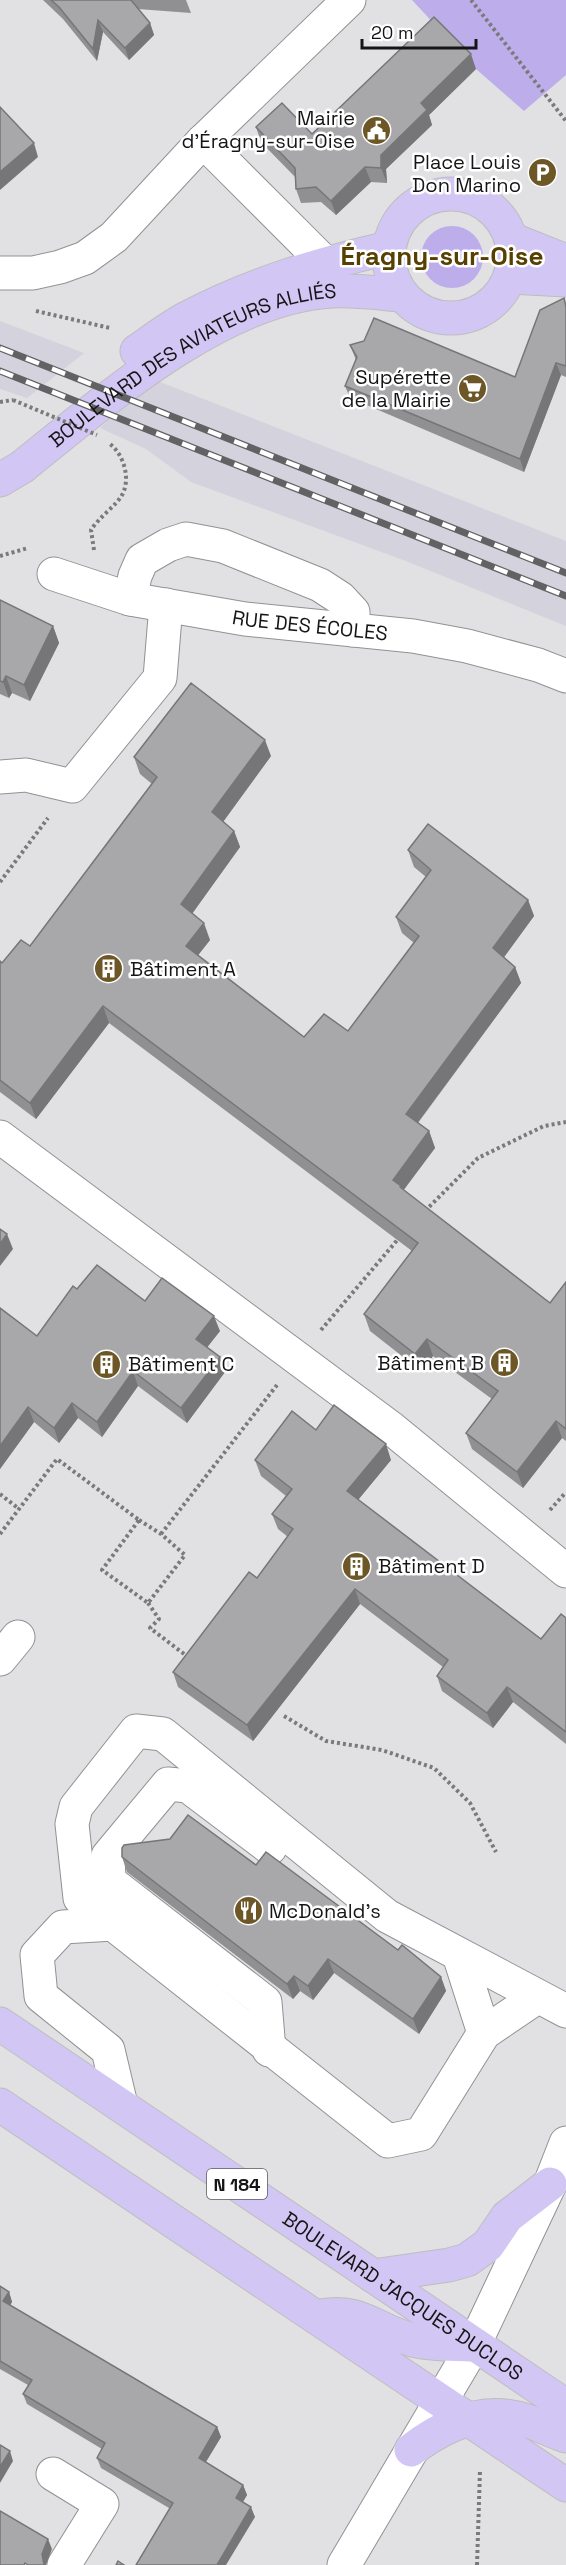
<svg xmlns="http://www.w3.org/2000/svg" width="566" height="2565" font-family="'Space Grotesk',sans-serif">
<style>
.built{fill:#d4d2dc}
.green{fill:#bdaeeb}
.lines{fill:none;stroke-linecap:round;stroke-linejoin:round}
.minor-casing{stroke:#929295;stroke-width:35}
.major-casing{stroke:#bebdbe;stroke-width:35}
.path{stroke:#7b7a7b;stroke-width:4;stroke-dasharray:3 3;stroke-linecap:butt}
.minor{stroke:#fff;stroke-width:33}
.major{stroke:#d2c7f4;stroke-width:33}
.rail-casing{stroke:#626163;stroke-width:7}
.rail{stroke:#fff;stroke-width:4.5;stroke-dasharray:14;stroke-linecap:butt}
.path-bridge{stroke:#7b7a7b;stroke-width:4;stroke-dasharray:3 3;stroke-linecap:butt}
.wall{fill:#909093}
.shaded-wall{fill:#767678}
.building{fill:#a8a8ab;stroke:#767678;stroke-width:1.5}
.labels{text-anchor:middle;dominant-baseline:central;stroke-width:5;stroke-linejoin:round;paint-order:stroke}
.shield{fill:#fff;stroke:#5c5b5c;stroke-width:1.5}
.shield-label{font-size:18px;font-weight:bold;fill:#161516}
.poi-label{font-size:20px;fill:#161516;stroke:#fff;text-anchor:end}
.street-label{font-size:20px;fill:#161516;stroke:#fff}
.district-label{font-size:26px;font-weight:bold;fill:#574000;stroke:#fff}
</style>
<rect width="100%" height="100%" fill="#e1e0e3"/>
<!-- built -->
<g class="built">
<polygon points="0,321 84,353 27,398 0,389"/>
<polygon points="155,380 566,541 566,626 406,561 191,482 146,449 100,428"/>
</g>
<!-- green -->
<g class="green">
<polygon points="412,0 566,0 566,75 524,111 476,69"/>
<circle cx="452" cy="257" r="31"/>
</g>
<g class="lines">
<defs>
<g id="minor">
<polyline points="203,141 325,263"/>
<polyline points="0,273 33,273 60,267 85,258 114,237 203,141 349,0"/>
<path id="s1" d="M54 574 130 599 245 619 413 636 467 646 538 665 566 676"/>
<polyline points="130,599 135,576 142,560 168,545 186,539 223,546 320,585 340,598 353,612 353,630"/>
<polyline points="0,777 26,775 72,786 160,678 166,605"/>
<polyline points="0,1137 391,1428 566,1571"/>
<polyline points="0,1659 18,1637"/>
<polyline points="113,1924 63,1927 37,1955 41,1996 108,2050 121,2105"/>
<polyline points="459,1955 484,2033"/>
<polyline points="537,1997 484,2033 421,2134 388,2141 80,1898 72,1824 76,1807 136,1731 163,1734 387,1916 566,2011"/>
<polyline points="269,2050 265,2002 109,1881 108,1856 168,1784 188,1786 270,1848"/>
<polyline points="53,2474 102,2504 64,2565"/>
<polyline points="344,2565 474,2345 550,2184 566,2143"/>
</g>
<g id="major">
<circle cx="451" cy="256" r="62"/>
<polyline points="511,239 566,261"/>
<polyline points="510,277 566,280"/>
<path d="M137 351C153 340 170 327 187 318 251 284 319 264 388 248"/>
<path id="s2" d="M0 480 22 467C104 401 222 297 332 291 355 290 378 293 401 295"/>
<path id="s3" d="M0 2024 566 2406"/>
<polyline points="0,2105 566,2485"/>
<polyline points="373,2276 449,2265 467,2260 488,2245 507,2217 550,2184"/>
<path d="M316 2317C361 2306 377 2333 417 2341 434 2345 454 2344 472 2345"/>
<path d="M411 2450C442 2426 478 2409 518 2418 535 2422 550 2431 566 2436"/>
</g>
</defs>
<!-- minor casing -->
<use href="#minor" class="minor-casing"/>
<!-- major casing -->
<use href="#major" class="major-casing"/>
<!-- path -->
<g class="path">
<polyline points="471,0 566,121"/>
<polyline points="36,311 110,328"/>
<polyline points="0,402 13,400"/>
<path d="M94 550 91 530C99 517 116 506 122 495 131 479 124 455 110 444"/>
<polyline points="0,556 28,548"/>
<polyline points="0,882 48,818"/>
<polyline points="425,1211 478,1158 544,1126 566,1122"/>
<polyline points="321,1330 399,1238"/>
<polyline points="0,1494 19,1509"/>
<polyline points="550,1510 566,1492"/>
<polygon points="139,1520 161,1534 185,1555 148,1603 102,1570"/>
<polyline points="0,1534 57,1459 139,1520"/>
<polyline points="161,1534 277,1385"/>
<polyline points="148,1603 159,1619 150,1628 188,1657"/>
<polyline points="284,1716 326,1741 382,1750 434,1768 470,1803 496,1852"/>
<polyline points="477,2565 480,2470"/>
</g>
<!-- minor -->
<use href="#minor" class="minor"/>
<!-- major -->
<use href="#major" class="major"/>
<defs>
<g id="rail">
<polyline points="0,348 566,573"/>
<polyline points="0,371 566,596"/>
</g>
</defs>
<!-- rail casing -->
<use href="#rail" class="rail-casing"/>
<!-- rail -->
<use href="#rail" class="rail"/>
<!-- path-bridge -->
<polyline class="path-bridge" points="13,400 97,435"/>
</g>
<!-- wall -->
<g class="wall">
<polygon points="43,0 186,0 191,13 138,9 150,23 154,35 129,60 103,32 97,61 63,19"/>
<polygon points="476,69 429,115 432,125 386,169 387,183 371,182 336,215 321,202 301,203 296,189 296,178 261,142 256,127 312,134"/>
<polygon points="566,304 566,377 561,375 524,472 350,398 345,386 356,360 350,345 515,377"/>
<polygon points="0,600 53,626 59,643 30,701 12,693 9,698 0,694"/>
<polygon points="271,756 223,821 234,831 240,847 192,913 210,940 198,955 304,1037 348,1031 414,943 402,933 396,917 426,877 414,867 408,850 528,900 534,916 504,957 515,967 521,983 418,1123 429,1131 435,1148 403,1190 550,1303 566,1282 566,1441 562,1438 523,1488 472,1449 466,1433 492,1399 433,1356 421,1371 370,1331 364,1314 412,1251 109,1023 36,1119 0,1092 0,961 2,963 30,946 152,784 140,774 134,757"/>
<polygon points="77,1289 145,1301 220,1331 207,1347 225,1372 187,1423 138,1386 102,1437 78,1418 59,1443 34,1422 0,1469 0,1308 37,1336"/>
<polygon points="316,1430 391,1460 358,1500 541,1639 566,1618 566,1744 513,1702 493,1728 442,1691 437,1676 443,1667 360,1604 253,1741 178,1687 173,1672 257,1578 288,1537 278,1529 272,1514 286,1496 261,1476 255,1460"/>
<polygon points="122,1857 256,1865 441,1977 446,1991 419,2034 334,1973 313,2000 300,1991 293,1999 127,1872"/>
<polygon points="0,2286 9,2292 12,2302 10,2305 217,2427 221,2437 206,2462 243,2485 247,2495 243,2502 255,2517 169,2508 101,2468 97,2458 102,2449 27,2404 23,2394 28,2385 0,2369"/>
</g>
<!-- shaded-wall -->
<g class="shaded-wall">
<polygon points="98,20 103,32 97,61 93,49"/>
<polygon points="150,23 154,35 129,60 125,48"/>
<polygon points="471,54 476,69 429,115 432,125 386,169 387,183 381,168 381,155 421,103"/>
<polygon points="34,143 38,157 0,190 0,172"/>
<polygon points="365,167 371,182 336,215 331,201"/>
<polygon points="556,363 561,375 524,472 520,459"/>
<polygon points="53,626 59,643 30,701 24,685"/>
<polygon points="6,676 12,693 9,698 3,682"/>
<polygon points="265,740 271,756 218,829 212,812"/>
<polygon points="234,831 240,847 187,921 181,904"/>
<polygon points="528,900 534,916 499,964 493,948"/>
<polygon points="204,923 210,940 192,963 186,946"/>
<polygon points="515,967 521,983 412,1130 406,1114"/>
<polygon points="103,1006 109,1023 36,1119 30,1103"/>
<polygon points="429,1131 435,1148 403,1191 393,1180"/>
<polygon points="7,1234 13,1249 0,1266 0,1244"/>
<polygon points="214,1316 220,1331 202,1354 196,1339"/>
<polygon points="427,1339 433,1356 421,1371 415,1354"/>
<polygon points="220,1357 225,1372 187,1423 181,1408"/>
<polygon points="133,1371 138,1386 102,1437 97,1422"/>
<polygon points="72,1403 78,1418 59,1443 54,1428"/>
<polygon points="28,1407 34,1422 0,1469 0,1446"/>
<polygon points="556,1421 562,1438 523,1488 517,1472"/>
<polygon points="386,1444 391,1460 353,1506 347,1491"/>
<polygon points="355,1589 360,1604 253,1741 247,1725"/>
<polygon points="507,1687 513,1702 493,1728 487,1713"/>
<polygon points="328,1959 334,1973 313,2000 308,1986"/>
<polygon points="294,1976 300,1991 293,1999 287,1984"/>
<polygon points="441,1977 446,1991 419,2034 413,2019"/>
<polygon points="9,2292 12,2302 7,2311 3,2301"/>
<polygon points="217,2427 221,2437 202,2468 199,2458"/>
<polygon points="10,2451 13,2461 0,2483 0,2467"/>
<polygon points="243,2485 247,2495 239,2508 236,2498"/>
<polygon points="251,2507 255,2517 226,2565 217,2565"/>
<polygon points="48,2539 52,2549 46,2565 44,2565 42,2554"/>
</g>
<!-- building -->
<g class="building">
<polygon points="51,0 131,0 150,23 125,48 98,20 93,49 59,7"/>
<polygon points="434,17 471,54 421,103 427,110 381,155 381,168 365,167 331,201 316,187 296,189 295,168 256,127 282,103 312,134"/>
<polygon points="0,107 34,143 0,172"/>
<polygon points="564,298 566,307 566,366 556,363 520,459 345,386 357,357 350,345 364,341 374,318 515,377 540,310"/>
<polygon points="0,600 53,626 24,685 6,676 3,682 0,681"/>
<polygon points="191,683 265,740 212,812 234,831 181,904 204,923 186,946 304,1037 324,1014 348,1031 419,936 396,917 431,870 408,850 428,824 528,900 493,948 515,967 406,1114 429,1131 393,1180 401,1186 400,1187 550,1303 566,1282 566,1429 556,1421 517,1472 466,1433 498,1391 427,1339 415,1354 364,1314 418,1243 103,1006 30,1103 0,1080 0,961 2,963 21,940 30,946 157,777 134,757"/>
<polygon points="0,1229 7,1234 0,1244"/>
<polygon points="97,1265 145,1301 162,1278 214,1316 196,1339 220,1357 181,1408 133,1371 97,1422 72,1403 54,1428 28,1407 0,1446 0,1308 37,1336 73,1286 77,1289"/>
<polygon points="334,1405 386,1444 347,1491 541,1639 561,1614 566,1618 566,1732 507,1687 487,1713 437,1676 448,1660 355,1589 247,1725 173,1672 249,1572 257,1578 293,1529 272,1514 292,1489 255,1460 292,1411 316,1430"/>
<polygon points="188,1815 256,1865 266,1852 398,1950 402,1945 441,1977 413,2019 328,1959 308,1986 294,1976 287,1984 122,1857 122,1848 124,1845 170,1839"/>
<polygon points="0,2286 9,2292 3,2301 217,2427 199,2458 243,2485 236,2498 251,2507 217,2565 136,2565 173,2503 97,2458 105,2443 23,2394 32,2380 0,2361"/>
<polygon points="0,2445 10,2451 0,2467"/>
<polygon points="0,2511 48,2539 42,2554 44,2565 28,2565 25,2563 24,2565 0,2565"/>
<polygon points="118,2561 124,2565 116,2565"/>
</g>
<!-- icons -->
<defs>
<symbol id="civic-disc" viewBox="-11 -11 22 22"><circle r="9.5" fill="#6d5727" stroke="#fff"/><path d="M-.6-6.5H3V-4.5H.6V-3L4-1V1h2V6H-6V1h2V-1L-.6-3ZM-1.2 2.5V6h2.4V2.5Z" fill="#fff"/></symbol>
<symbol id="parking-disc" viewBox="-11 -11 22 22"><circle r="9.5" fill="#6d5727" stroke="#fff"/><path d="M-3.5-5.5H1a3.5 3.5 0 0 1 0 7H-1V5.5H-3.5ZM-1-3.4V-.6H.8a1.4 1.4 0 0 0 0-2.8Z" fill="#fff"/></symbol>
<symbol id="supermarket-disc" viewBox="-11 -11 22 22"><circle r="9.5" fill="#6d5727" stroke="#fff"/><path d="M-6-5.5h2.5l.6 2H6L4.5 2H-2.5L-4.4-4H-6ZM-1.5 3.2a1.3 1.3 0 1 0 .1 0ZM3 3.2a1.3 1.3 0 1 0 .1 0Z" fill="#fff"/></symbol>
<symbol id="building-disc" viewBox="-11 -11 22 22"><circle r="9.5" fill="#6d5727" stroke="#fff"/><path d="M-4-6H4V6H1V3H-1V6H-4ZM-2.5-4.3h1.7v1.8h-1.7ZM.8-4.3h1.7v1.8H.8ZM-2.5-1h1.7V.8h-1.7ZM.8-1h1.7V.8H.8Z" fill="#fff"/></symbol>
<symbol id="restaurant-disc" viewBox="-11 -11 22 22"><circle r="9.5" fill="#6d5727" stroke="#fff"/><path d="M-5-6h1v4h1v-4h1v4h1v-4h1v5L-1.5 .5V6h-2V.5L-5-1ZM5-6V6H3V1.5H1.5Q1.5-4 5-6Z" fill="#fff"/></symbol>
</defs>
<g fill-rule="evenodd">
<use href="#civic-disc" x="360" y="114" width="33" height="33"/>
<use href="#parking-disc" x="526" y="156" width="33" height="33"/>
<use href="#supermarket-disc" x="456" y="372" width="33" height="33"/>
<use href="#building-disc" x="92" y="952" width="33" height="33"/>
<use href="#building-disc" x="488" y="1346" width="33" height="33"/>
<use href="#building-disc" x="90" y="1348" width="33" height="33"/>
<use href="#building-disc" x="340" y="1550" width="33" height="33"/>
<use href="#restaurant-disc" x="232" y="1894" width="33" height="33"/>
</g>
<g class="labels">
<!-- shield labels -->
<rect class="shield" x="207" y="2169" width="60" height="30" rx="4.5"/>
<g class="shield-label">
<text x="237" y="2184">N 184</text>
</g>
<!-- poi labels -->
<g class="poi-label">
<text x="355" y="118">Mairie<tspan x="355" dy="23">d'Éragny-sur-Oise</tspan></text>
<text x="521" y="162">Place Louis<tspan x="521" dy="23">Don Marino</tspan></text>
<text x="451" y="377">Supérette<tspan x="451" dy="23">de la Mairie</tspan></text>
<text x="130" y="969" text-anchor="start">Bâtiment A</text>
<text x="484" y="1363">Bâtiment B</text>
<text x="128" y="1364" text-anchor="start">Bâtiment C</text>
<text x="378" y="1566" text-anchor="start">Bâtiment D</text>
<text x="269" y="1911" text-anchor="start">McDonald's</text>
</g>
<!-- street labels -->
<g class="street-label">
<text stroke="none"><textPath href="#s2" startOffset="228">BOULEVARD DES AVIATEURS ALLIÉS</textPath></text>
<text stroke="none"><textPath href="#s1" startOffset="262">RUE DES ÉCOLES</textPath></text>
<text stroke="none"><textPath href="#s3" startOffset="486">BOULEVARD JACQUES DUCLOS</textPath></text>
</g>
<!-- district labels -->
<g class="district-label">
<text x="442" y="256">Éragny-sur-Oise</text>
</g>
</g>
<!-- scale -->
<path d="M362 39v9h114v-9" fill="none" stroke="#161516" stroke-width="3"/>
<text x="371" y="39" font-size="18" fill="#161516" stroke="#ffffff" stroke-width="4.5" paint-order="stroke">20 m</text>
</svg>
